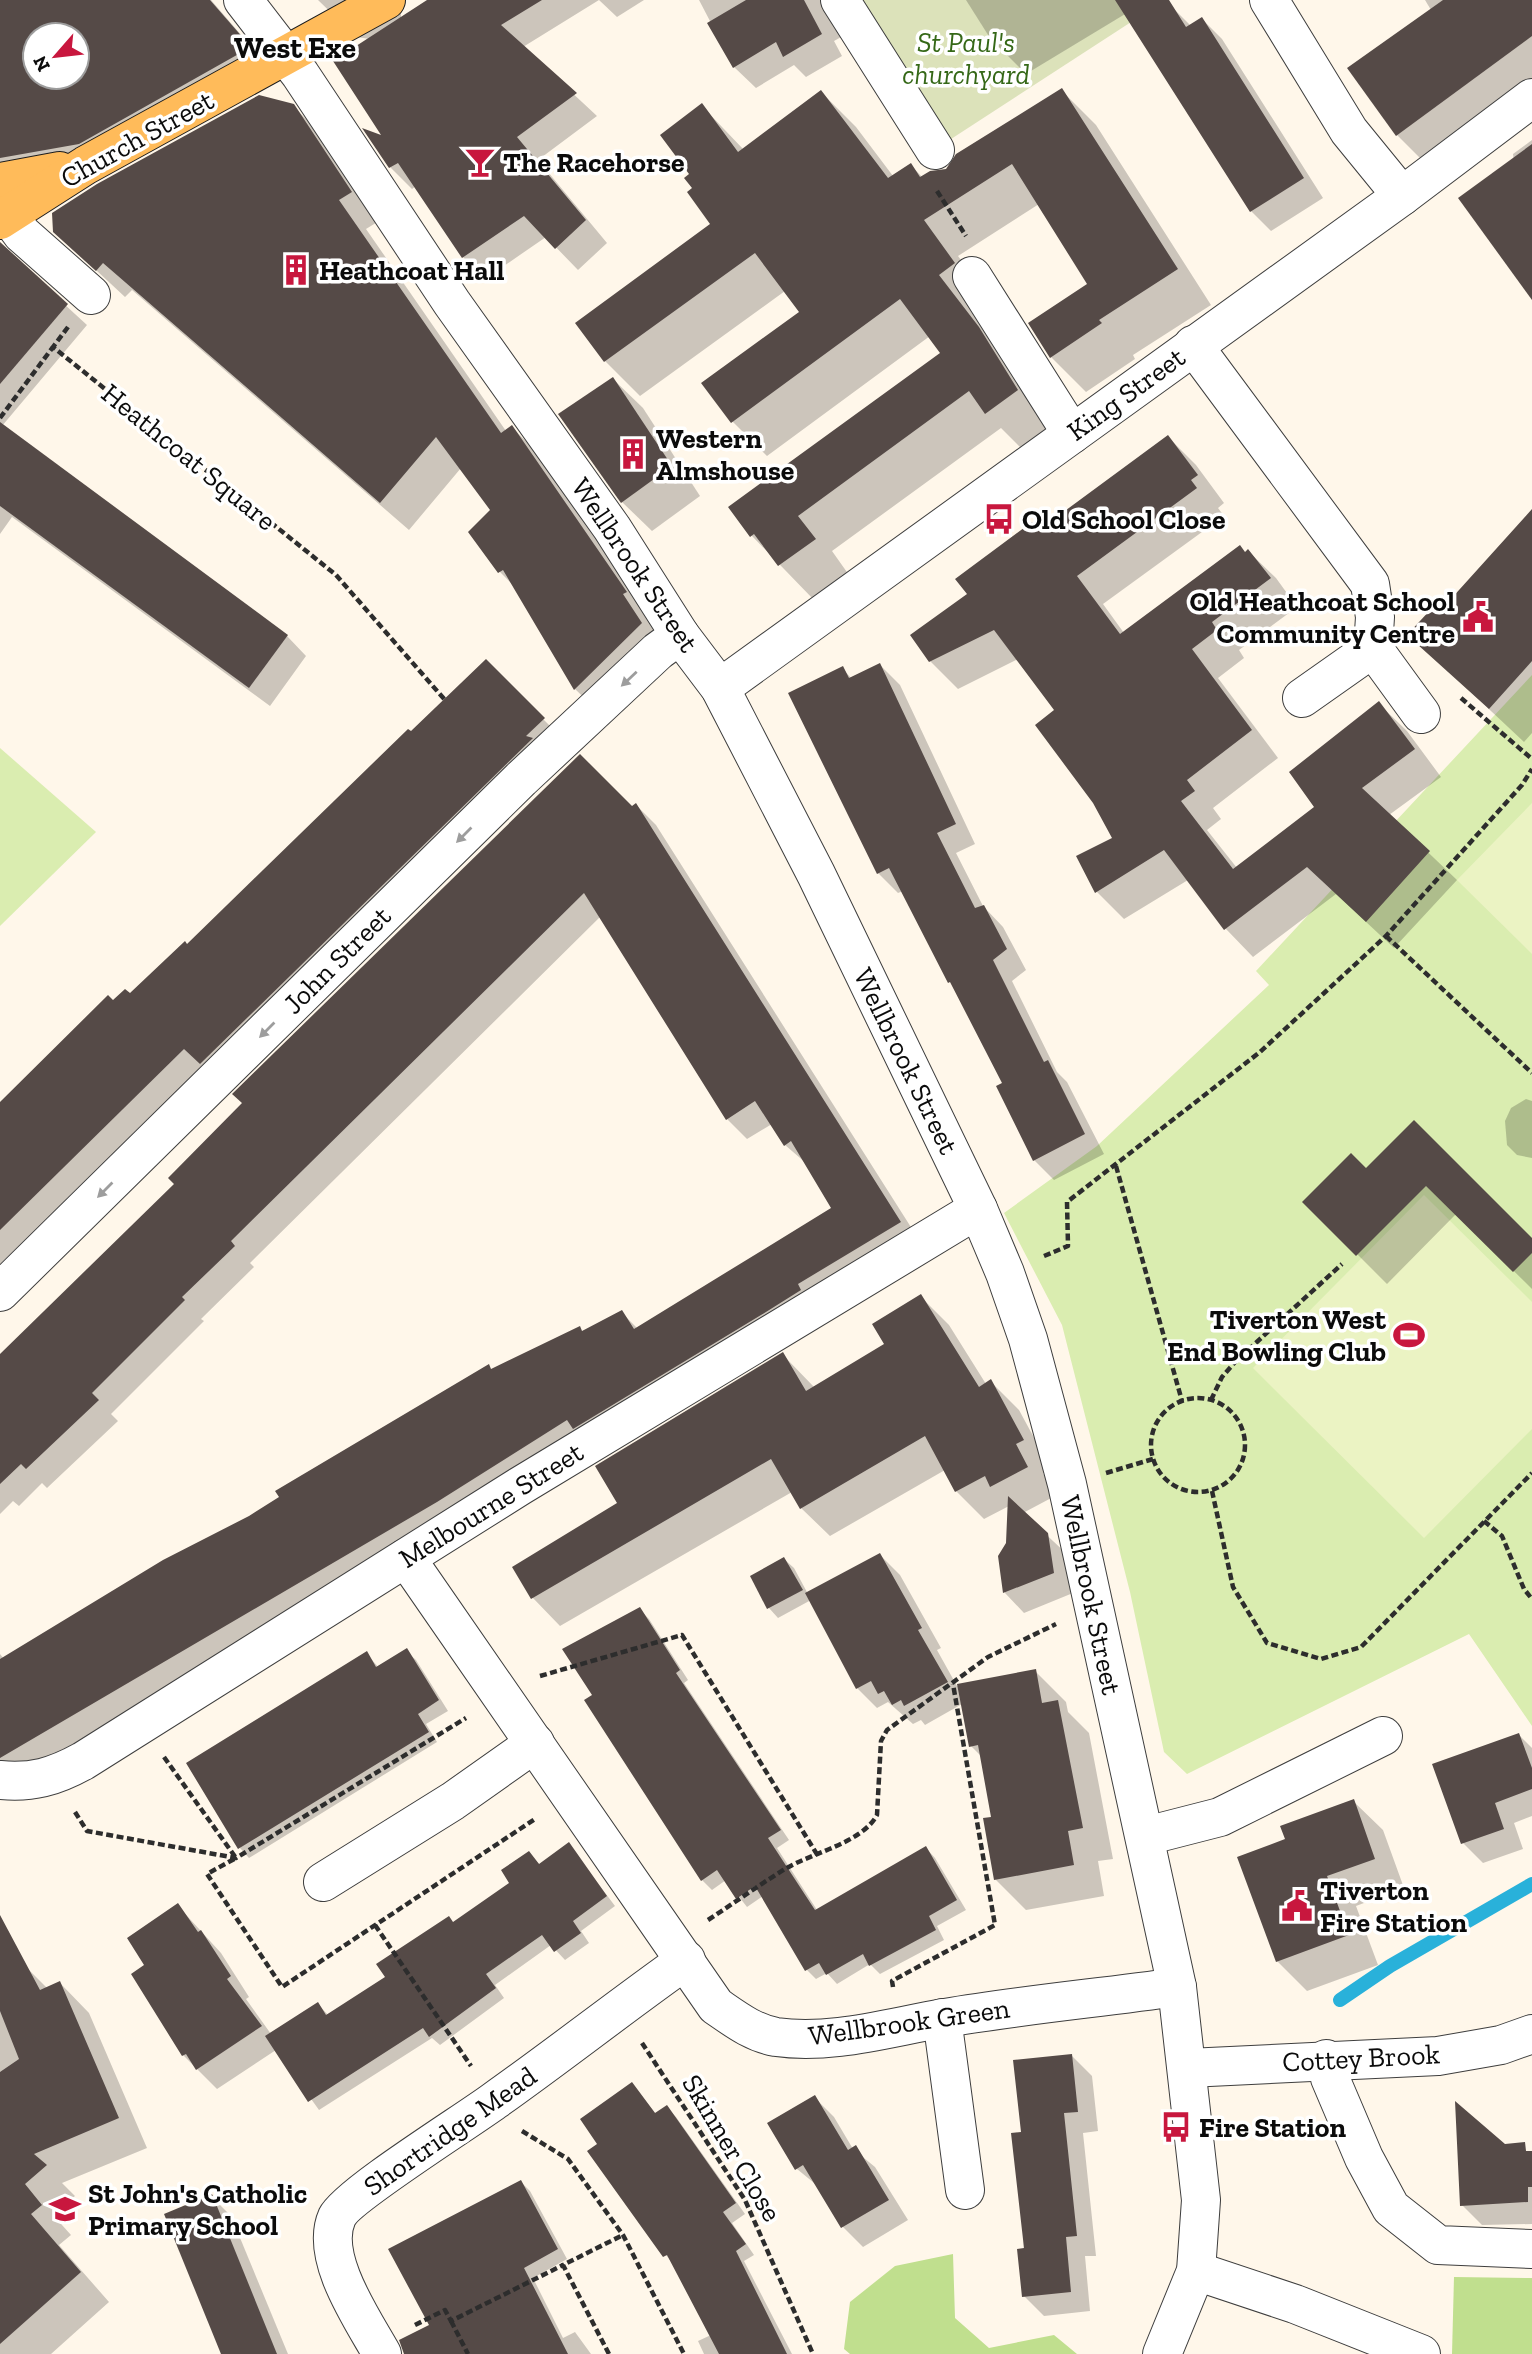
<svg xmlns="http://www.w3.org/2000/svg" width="1532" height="2354" font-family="'Zilla Slab',serif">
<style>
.green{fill:#daedb0}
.forest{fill:#c0df8e}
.cemetery{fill:#dce2ba}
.pitch{fill:#ebf3c3}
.shadow{fill:#0003;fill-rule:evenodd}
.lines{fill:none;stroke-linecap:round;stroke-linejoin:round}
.stream{stroke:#29b1da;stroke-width:14}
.building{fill:#554a47;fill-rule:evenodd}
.minor-casing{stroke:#3e3e3e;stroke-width:40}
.major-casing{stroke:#1c1c1c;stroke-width:40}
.path{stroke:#2d2d2d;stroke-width:4.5;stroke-dasharray:7 3.5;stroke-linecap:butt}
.minor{stroke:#fff;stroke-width:38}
.major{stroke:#ffbb5a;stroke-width:38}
.oneway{fill:#9d9d9d}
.labels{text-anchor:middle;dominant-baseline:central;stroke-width:7;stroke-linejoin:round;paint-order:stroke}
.park-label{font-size:28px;font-style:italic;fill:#356817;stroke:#fff}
.street-label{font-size:28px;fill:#0b0b0b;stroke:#fff}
.poi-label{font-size:28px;font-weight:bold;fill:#0b0b0b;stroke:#fff;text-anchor:start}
.neighbourhood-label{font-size:30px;font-weight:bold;fill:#0b0b0b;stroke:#fff}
</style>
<rect width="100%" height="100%" fill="#fff7ea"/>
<!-- green -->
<g class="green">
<polygon points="1532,675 1532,1726 1469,1634 1187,1774 1164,1752 1130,1592 1062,1325 1004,1213 1097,1146 1269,985 1256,971"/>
<polygon points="0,748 96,832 0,926"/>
</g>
<!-- forest -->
<g class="forest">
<polygon points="953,2254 955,2318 989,2348 1054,2335 1077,2354 850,2354 844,2349 850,2302 895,2266"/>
<polygon points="1454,2277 1532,2278 1532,2354 1452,2354"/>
</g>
<!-- cemetery -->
<polygon class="cemetery" points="859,0 1165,0 948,141"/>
<!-- pitch -->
<g class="pitch">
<polygon points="1532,803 1532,954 1457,880"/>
<polygon points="1424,1195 1532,1302 1532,1429 1424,1538 1253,1368"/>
</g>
<!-- shadow -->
<g class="shadow">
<path d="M0 0H211L266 64 100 163 0 164ZM35 35H77V77H35Z"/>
<polygon points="318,0 401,0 401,20 433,0 599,0 523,47 597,116 538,160 607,243 578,270 546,237 485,279 463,257 416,186 412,189 390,167 367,132 385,138 370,39 356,37"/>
<polygon points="599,0 644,0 617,17"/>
<polygon points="699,0 821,0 843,36 834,41 842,56 806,77 794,65 756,88 734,67"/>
<polygon points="966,0 1143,0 1145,2 1026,74 990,38"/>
<polygon points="1425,0 1532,0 1532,78 1420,158 1397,135 1431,10"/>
<polygon points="1171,6 1191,26 1202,19 1222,39 1323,198 1271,231 1251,211"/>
<polygon points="1061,90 1096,125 1211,305 1133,355 1135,359 1086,392 1051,357 1090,284 1039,204 958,256 989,298 1052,426 1021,448 1001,428 832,551 849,575 814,600 752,536 730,508 943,353 930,336 767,456 732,421 801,312 785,291 640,396 605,361 578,323 713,224 694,188 691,174 702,106 744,150 821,92 856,127 893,176 911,165 922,177 947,170"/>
<polygon points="293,106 322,135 379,221 366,229 506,431 512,427 540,456 622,570 669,651 603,716 575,689 515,587 500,572 492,511 461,468 409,530 132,290 125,297 54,231"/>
<polygon points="1532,140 1532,297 1513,154"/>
<polygon points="3,248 87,325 2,426 287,636 306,656 270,706 12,517 0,534 0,251"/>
<polygon points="613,379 643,408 700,496 652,531 622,502"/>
<polygon points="1168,437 1196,465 1224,503 1218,508 1224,516 1103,604 1124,633 1248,551 1276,578 1297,607 1239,650 1244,658 1218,678 1278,758 1213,808 1221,819 1207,830 1237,868 1317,807 1379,704 1407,731 1441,777 1389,815 1457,880 1394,948 1336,894 1253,957 1226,929 1188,880 1124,919 1097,892 1114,839 1056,711 1018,659 958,689 930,661 913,636 969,594 1040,532"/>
<polygon points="1532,512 1532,733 1524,742 1410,635 1451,602"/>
<polygon points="486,662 563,739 0,1269 0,1103 113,1003 130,996 187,946"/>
<polygon points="880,665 900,685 975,844 956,853 983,906 1003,927 1026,970 1012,981 1057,1072 1067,1082 1104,1154 1054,1180 1034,1160 1004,1084 903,891 898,893 878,873 842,668 852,679"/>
<polygon points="636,805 656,825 921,1243 0,1796 0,1654 4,1659 250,1517 492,1371 583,1332 621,1312 638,1329 834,1208 807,1164 785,1145 772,1124 747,1139 727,1119 601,916 250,1263 254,1267 201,1319 204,1321 111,1414 118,1421 47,1488 42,1483 19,1506 13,1501 0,1514 0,1356"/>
<polygon points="1526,1099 1532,1101 1532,1158 1517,1155 1507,1145 1505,1121 1511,1108"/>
<polygon points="1414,1122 1532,1240 1532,1289 1456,1214 1387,1284 1305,1202 1366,1170"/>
<polygon points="920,1296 949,1325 986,1384 991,1382 1019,1410 1051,1469 1043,1473 1055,1496 1023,1513 1068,1555 1073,1593 1024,1613 1005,1593 999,1557 1007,1544 1009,1506 984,1519 956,1491 945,1470 830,1536 801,1508 792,1492 560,1626 532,1597 620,1504 783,1355 815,1388 887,1344"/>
<polygon points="880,1555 900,1575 941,1648 937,1650 957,1686 1035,1671 1066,1702 1068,1712 1089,1733 1113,1859 1098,1861 1104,1896 1026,1910 995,1879 993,1818 982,1757 971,1746 962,1704 925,1725 921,1720 913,1724 888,1702 877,1708 857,1688 811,1600 778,1618 769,1608 752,1577 784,1559 794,1568 808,1594"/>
<polygon points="639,1609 649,1619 688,1680 684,1683 789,1840 777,1848 817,1910 926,1848 935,1858 966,1910 937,1926 944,1940 880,1974 870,1964 837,1984 827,1973 816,1979 807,1970 763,1896 747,1907 726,1880 712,1890 702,1880 594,1695"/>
<polygon points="406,1651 416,1660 448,1711 426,1724 437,1742 249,1858 240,1848 366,1653 379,1668"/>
<polygon points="1519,1735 1532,1748 1532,1816 1514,1823 1523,1849 1483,1863 1463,1843"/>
<polygon points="1353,1801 1383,1830 1404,1888 1356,1906 1378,1965 1307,1991 1277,1961 1287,1840"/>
<polygon points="569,1845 615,1906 581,1931 589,1943 565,1960 551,1945 495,1985 504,1998 440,2045 432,2038 319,2110 276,2050 217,2089 183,2055 147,1965 178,1906 221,1953 249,1997 246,1999 271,2034 318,2004 328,2015 387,1978 454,1924 512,1883 529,1853 540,1865"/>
<polygon points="0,1961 25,1966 48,1989 60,1983 89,2013 147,2148 62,2183 75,2196 53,2215 71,2235 59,2245 109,2302 51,2354 0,2354"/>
<polygon points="1072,2056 1092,2076 1098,2131 1083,2133 1096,2256 1085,2256 1090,2311 1044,2316 1024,2296 1023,2133"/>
<polygon points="632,2084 656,2114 666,2107 676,2117 745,2214 732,2223 754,2255 744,2261 792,2354 704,2354 698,2341 711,2335 675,2267 590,2152 600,2144"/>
<polygon points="814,2097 834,2117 853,2149 875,2167 908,2220 863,2247 843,2227 819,2187 797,2169"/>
<polygon points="1532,2169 1532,2224 1482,2225 1462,2205"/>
<polygon points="521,2182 530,2191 567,2259 533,2278 563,2338 575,2332 591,2354 423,2354 431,2325"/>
<polygon points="211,2196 231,2216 288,2354 223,2354"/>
</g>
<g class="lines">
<!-- stream -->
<polyline class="stream" points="1340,2000 1390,1966 1532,1884"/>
</g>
<!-- building -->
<g class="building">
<path d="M0 0H210L251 47 79 144 0 158ZM35 35H77V77H35Z"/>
<polygon points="427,0 542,0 501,25 577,93 517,137 586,220 555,249 524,216 462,258 398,163 389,168 362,128 381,135 333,61"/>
<polygon points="746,0 804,0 822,34 783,57 776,42 733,68 707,23"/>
<polygon points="1115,0 1169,0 1186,27 1202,17 1304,178 1250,212"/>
<polygon points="1443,0 1532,0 1532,36 1396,136 1347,68"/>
<polygon points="1062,88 1178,269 1099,320 1102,323 1050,358 1028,323 1087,284 1012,164 924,220 955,263 939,275 979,327 1018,390 985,414 969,391 798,516 816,539 778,566 754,534 750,537 728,507 940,353 900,299 731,423 701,383 799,312 755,253 604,362 575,323 710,224 687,192 692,188 684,178 689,174 660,135 702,103 738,152 821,90 888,178 911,163 920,177 930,171 946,169 956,154"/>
<polygon points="259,95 294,104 352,192 339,200 501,433 512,425 627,592 623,594 642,623 574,690 503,570 498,573 468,532 490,510 436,437 380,503 103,263 96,271 53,232 52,213 97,184"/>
<polygon points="1532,144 1532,300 1458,198"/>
<polygon points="0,242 68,304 0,384"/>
<polygon points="613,377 672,466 621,503 558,414"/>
<polygon points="0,422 288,635 249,688 0,506"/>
<polygon points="1168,435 1198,475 1191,480 1197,488 1077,576 1120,634 1240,545 1245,552 1248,549 1271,578 1212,622 1217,630 1192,649 1252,730 1187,780 1195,791 1181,801 1233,869 1314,807 1289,772 1379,701 1415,749 1362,788 1430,851 1366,922 1307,867 1224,930 1164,850 1095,893 1076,856 1112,838 1093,803 1035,725 1054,710 994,630 929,662 910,635 967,594 955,579 1032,522 1039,530"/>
<polygon points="1532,509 1532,661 1489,709 1407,635 1445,594 1450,600"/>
<polygon points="486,659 545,718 526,736 533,738 200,1064 184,1049 0,1230 0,1102 108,995 113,1000 125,989 130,993 185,941 187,944 408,729 411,731"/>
<polygon points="880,663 956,824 937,833 975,908 984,905 1007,949 993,960 1044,1062 1048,1060 1085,1134 1033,1161 996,1086 1002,1083 950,982 948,983 889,868 877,874 788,693 843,666 849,678"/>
<polygon points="580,754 632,806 636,803 901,1222 798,1284 801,1290 761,1315 573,1429 567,1420 437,1502 0,1758 0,1659 163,1560 249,1516 279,1497 275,1491 489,1364 491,1369 580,1326 582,1331 622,1310 634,1329 831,1208 791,1141 784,1146 755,1101 726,1120 584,893 231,1241 235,1246 182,1297 185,1300 92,1393 99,1400 26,1469 21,1464 0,1484 0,1354 174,1184 168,1178 242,1103 232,1094"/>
<polygon points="1414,1120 1532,1238 1532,1253 1513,1272 1426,1186 1356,1256 1302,1202 1351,1153 1366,1168"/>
<polygon points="921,1294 979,1387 991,1379 1024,1440 1016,1444 1028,1467 990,1487 985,1476 955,1492 925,1436 800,1509 771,1459 531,1599 512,1567 617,1503 595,1466 783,1352 806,1391 884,1344 872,1324"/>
<polygon points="1008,1496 1048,1533 1054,1573 1003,1593 998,1556 1006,1543"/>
<polygon points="880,1553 922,1628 918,1630 948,1682 904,1706 901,1700 892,1705 884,1691 878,1694 871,1681 856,1689 805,1593"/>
<polygon points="784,1557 803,1590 767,1609 750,1576"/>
<polygon points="640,1607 680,1670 676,1673 781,1830 768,1838 815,1910 926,1846 957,1900 929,1916 936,1930 869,1966 863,1954 826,1975 819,1963 805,1971 755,1886 736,1899 717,1870 701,1881 584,1700 592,1695 562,1649"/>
<polygon points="407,1648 439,1700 418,1714 429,1732 238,1849 186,1763 367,1651 376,1667"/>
<polygon points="1036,1669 1042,1703 1058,1700 1083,1828 1068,1831 1074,1865 994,1880 983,1818 991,1817 978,1745 969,1747 957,1684"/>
<polygon points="1519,1733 1532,1768 1532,1789 1495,1803 1504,1829 1461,1844 1432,1764"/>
<polygon points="1354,1799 1375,1859 1327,1876 1349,1935 1276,1962 1237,1857 1285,1839 1280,1826"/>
<polygon points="569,1842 607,1896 573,1921 581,1933 554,1952 542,1935 486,1974 496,1988 429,2037 423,2028 308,2102 265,2036 318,2002 326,2015 385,1977 376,1964 449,1916 453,1922 509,1883 501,1870 529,1851 539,1864"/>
<polygon points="178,1903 198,1932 201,1930 231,1976 227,1979 262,2026 196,2070 186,2054 182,2056 131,1974 144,1965 127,1938"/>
<polygon points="0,1915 40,1990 60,1981 119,2118 34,2154 47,2165 25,2184 42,2205 31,2214 81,2272 0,2344 0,2072 19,2059 0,2011"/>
<polygon points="1072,2054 1078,2112 1064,2113 1077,2236 1066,2237 1071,2292 1022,2297 1017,2249 1024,2248 1011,2133 1021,2132 1013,2060"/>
<polygon points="632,2082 655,2113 667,2105 736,2203 723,2212 746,2244 736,2251 787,2354 719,2354 667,2255 663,2257 587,2151 597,2144 580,2119"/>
<polygon points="815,2095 848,2150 856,2145 889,2200 841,2228 803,2165 795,2170 767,2123"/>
<polygon points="1455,2101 1505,2144 1525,2142 1526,2151 1532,2151 1532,2187 1528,2187 1528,2202 1460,2206"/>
<polygon points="521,2180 558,2249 524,2268 568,2354 404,2354 399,2340 429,2325 388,2249"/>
<polygon points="212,2194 277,2354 221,2354 164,2214"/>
</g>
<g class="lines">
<defs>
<g id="minor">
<polyline points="243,0 300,74 452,303 612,528 680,635 720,688 816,874 978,1209 1005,1273 1028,1339 1067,1484 1177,1987 1201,2200 1196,2271 1162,2354"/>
<polyline points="840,0 935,150"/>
<polyline points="1269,0 1349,131 1402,196"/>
<polyline points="7,214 22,234 91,295"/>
<polyline points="972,276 1072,434"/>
<polyline points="1193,345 1370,584 1375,617 1373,648 1302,698"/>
<polyline points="1373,648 1421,714"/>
<polyline points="720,688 1402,196 1532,98"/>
<polyline points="0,1292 521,779 658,651 680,635"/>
<path d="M406 1558 716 2006C735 2019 753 2033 776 2037 832 2045 890 2027 945 2018 1022 2005 1099 1998 1177 1987"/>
<path d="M0 1780C32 1783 54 1777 83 1761L520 1486 978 1209"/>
<polyline points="1146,1836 1220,1817 1383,1736"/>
<polyline points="323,1882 453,1801 535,1743"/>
<polyline points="942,2018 965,2190"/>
<polyline points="1326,2059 1330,2078 1364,2158 1391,2208 1438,2245 1532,2249"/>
<polyline points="1188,2068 1438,2056 1501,2045 1532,2034"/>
<polyline points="1196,2271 1295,2304 1421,2354"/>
<path d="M382 2354C363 2320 319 2257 337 2217 347 2196 467 2121 494 2101 559 2055 621 2006 686 1960"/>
</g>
<g id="major">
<polyline points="0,182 60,171"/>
<polyline points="0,220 86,165 386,0"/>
</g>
</defs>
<!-- minor casing -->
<use href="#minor" class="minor-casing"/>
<!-- major casing -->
<use href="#major" class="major-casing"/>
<!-- path -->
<g class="path">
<polyline points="937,191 966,236"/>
<polyline points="68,327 53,347 336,575 445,700"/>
<polyline points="0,418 53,347"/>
<polyline points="1461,698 1532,759"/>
<polyline points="1386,936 1532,1073"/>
<polyline points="1116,1166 1182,1401"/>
<polyline points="1044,1256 1068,1246 1067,1202 1260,1052 1386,936 1522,785 1532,769"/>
<circle cx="1198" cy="1445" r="47"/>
<polyline points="1211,1400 1222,1377 1235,1362 1342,1264"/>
<polyline points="1106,1473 1153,1459"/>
<polyline points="1212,1491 1233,1587 1267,1643 1321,1659 1361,1647 1532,1473"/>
<polyline points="1484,1521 1502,1536 1524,1589 1532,1599"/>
<polyline points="540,1676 682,1635 818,1856"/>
<polyline points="164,1757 236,1858 207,1874 282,1987 535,1819"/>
<polyline points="75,1812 87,1831 236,1858 466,1718"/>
<path d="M708 1920C734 1903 759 1885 785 1869 811 1853 862 1843 877 1815L881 1741 887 1730 988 1657 1056 1624"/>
<polyline points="375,1925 471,2066"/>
<polyline points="893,1987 892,1981 995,1925 953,1684"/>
<polyline points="642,2043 745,2200 813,2354"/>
<polyline points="522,2131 568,2159 623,2235 684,2354"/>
<polyline points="451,2321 468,2354"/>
<polyline points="415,2325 445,2310 451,2321 563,2265"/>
<polyline points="609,2354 563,2265 623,2235"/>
</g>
<!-- minor -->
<use href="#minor" class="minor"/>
<!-- major -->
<use href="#major" class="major"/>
</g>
<!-- one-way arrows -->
<defs><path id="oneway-solid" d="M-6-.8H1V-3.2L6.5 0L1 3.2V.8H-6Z" transform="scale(1.75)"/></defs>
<g class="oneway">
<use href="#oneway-solid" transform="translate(629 679) rotate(137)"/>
<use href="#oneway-solid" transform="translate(464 835) rotate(135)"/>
<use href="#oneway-solid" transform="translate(267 1030) rotate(135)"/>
<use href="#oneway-solid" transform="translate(105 1190) rotate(135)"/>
</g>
<!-- icons -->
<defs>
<symbol id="bar-bare" viewBox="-9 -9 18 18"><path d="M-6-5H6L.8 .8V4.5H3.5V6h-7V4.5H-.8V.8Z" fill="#c8173e" stroke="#fff" stroke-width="2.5" paint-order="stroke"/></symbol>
<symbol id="building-bare" viewBox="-9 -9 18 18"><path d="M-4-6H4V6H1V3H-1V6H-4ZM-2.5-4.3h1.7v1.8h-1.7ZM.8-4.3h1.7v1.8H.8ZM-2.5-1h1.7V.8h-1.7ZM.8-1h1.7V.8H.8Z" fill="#c8173e" stroke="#fff" stroke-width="2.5" paint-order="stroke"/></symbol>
<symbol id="bus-bare" viewBox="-9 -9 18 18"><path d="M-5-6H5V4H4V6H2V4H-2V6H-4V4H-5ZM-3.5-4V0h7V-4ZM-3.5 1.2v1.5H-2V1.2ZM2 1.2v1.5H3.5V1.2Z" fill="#c8173e" stroke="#fff" stroke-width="2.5" paint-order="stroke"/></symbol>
<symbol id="civic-bare" viewBox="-9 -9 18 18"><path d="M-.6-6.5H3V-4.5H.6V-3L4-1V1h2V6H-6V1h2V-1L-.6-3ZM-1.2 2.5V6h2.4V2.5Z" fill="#c8173e" stroke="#fff" stroke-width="2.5" paint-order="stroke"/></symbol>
<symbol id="stadium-bare" viewBox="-9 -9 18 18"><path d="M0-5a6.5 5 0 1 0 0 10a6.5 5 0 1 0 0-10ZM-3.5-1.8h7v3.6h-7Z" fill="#c8173e" stroke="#fff" stroke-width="2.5" paint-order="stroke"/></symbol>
<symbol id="school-bare" viewBox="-9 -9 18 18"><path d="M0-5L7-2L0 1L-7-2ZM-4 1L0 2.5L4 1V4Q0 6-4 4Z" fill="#c8173e" stroke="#fff" stroke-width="2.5" paint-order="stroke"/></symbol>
</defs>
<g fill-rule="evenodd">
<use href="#bar-bare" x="458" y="140" width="44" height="44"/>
<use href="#building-bare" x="274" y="248" width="44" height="44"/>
<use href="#building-bare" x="611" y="432" width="44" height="44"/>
<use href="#bus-bare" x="977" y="497" width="44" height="44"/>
<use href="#civic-bare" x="1456" y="595" width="44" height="44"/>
<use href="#stadium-bare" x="1387" y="1313" width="44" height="44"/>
<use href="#civic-bare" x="1275" y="1884" width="44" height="44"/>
<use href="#bus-bare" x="1154" y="2105" width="44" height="44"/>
<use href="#school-bare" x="43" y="2187" width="44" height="44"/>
</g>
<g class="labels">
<!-- park labels -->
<g class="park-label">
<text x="966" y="42">St Paul's<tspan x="966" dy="32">churchyard</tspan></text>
</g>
<!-- street labels -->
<g class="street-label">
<text transform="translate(137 139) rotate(-29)">Church Street</text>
<text transform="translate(1126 394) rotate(-36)">King Street</text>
<text transform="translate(189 457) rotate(39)">Heathcoat Square</text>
<text transform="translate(635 565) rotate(56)">Wellbrook Street</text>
<text transform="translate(337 960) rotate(-45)">John Street</text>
<text transform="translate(906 1061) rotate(64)">Wellbrook Street</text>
<text transform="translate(491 1505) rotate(-32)">Melbourne Street</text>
<text transform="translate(1091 1595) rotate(78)">Wellbrook Street</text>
<text transform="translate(909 2022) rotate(-8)">Wellbrook Green</text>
<text transform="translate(1361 2058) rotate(-3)">Cottey Brook</text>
<text transform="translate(450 2131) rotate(-35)">Shortridge Mead</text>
<text transform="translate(732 2148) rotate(59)">Skinner Close</text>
</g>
<!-- poi labels -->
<g class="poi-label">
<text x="503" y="162">The Racehorse</text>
<text x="319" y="270">Heathcoat Hall</text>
<text x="656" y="438">Western<tspan x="656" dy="32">Almshouse</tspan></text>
<text x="1022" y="519">Old School Close</text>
<text x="1455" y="601" text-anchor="end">Old Heathcoat School<tspan x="1455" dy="32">Community Centre</tspan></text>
<text x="1386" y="1319" text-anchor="end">Tiverton West<tspan x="1386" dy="32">End Bowling Club</tspan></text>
<text x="1320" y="1890">Tiverton<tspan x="1320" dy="32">Fire Station</tspan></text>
<text x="1199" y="2127">Fire Station</text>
<text x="88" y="2193">St John's Catholic<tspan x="88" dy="32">Primary School</tspan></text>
</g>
<!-- neighbourhood labels -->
<g class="neighbourhood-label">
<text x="295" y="48">West Exe</text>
</g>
</g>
<!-- north arrow -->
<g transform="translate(56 56) rotate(242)"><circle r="33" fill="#ffffff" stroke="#9d9d9d" stroke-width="2"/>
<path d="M0-5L12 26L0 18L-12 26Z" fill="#c8173e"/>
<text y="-10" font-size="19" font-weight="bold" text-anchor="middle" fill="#0b0b0b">N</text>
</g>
</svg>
